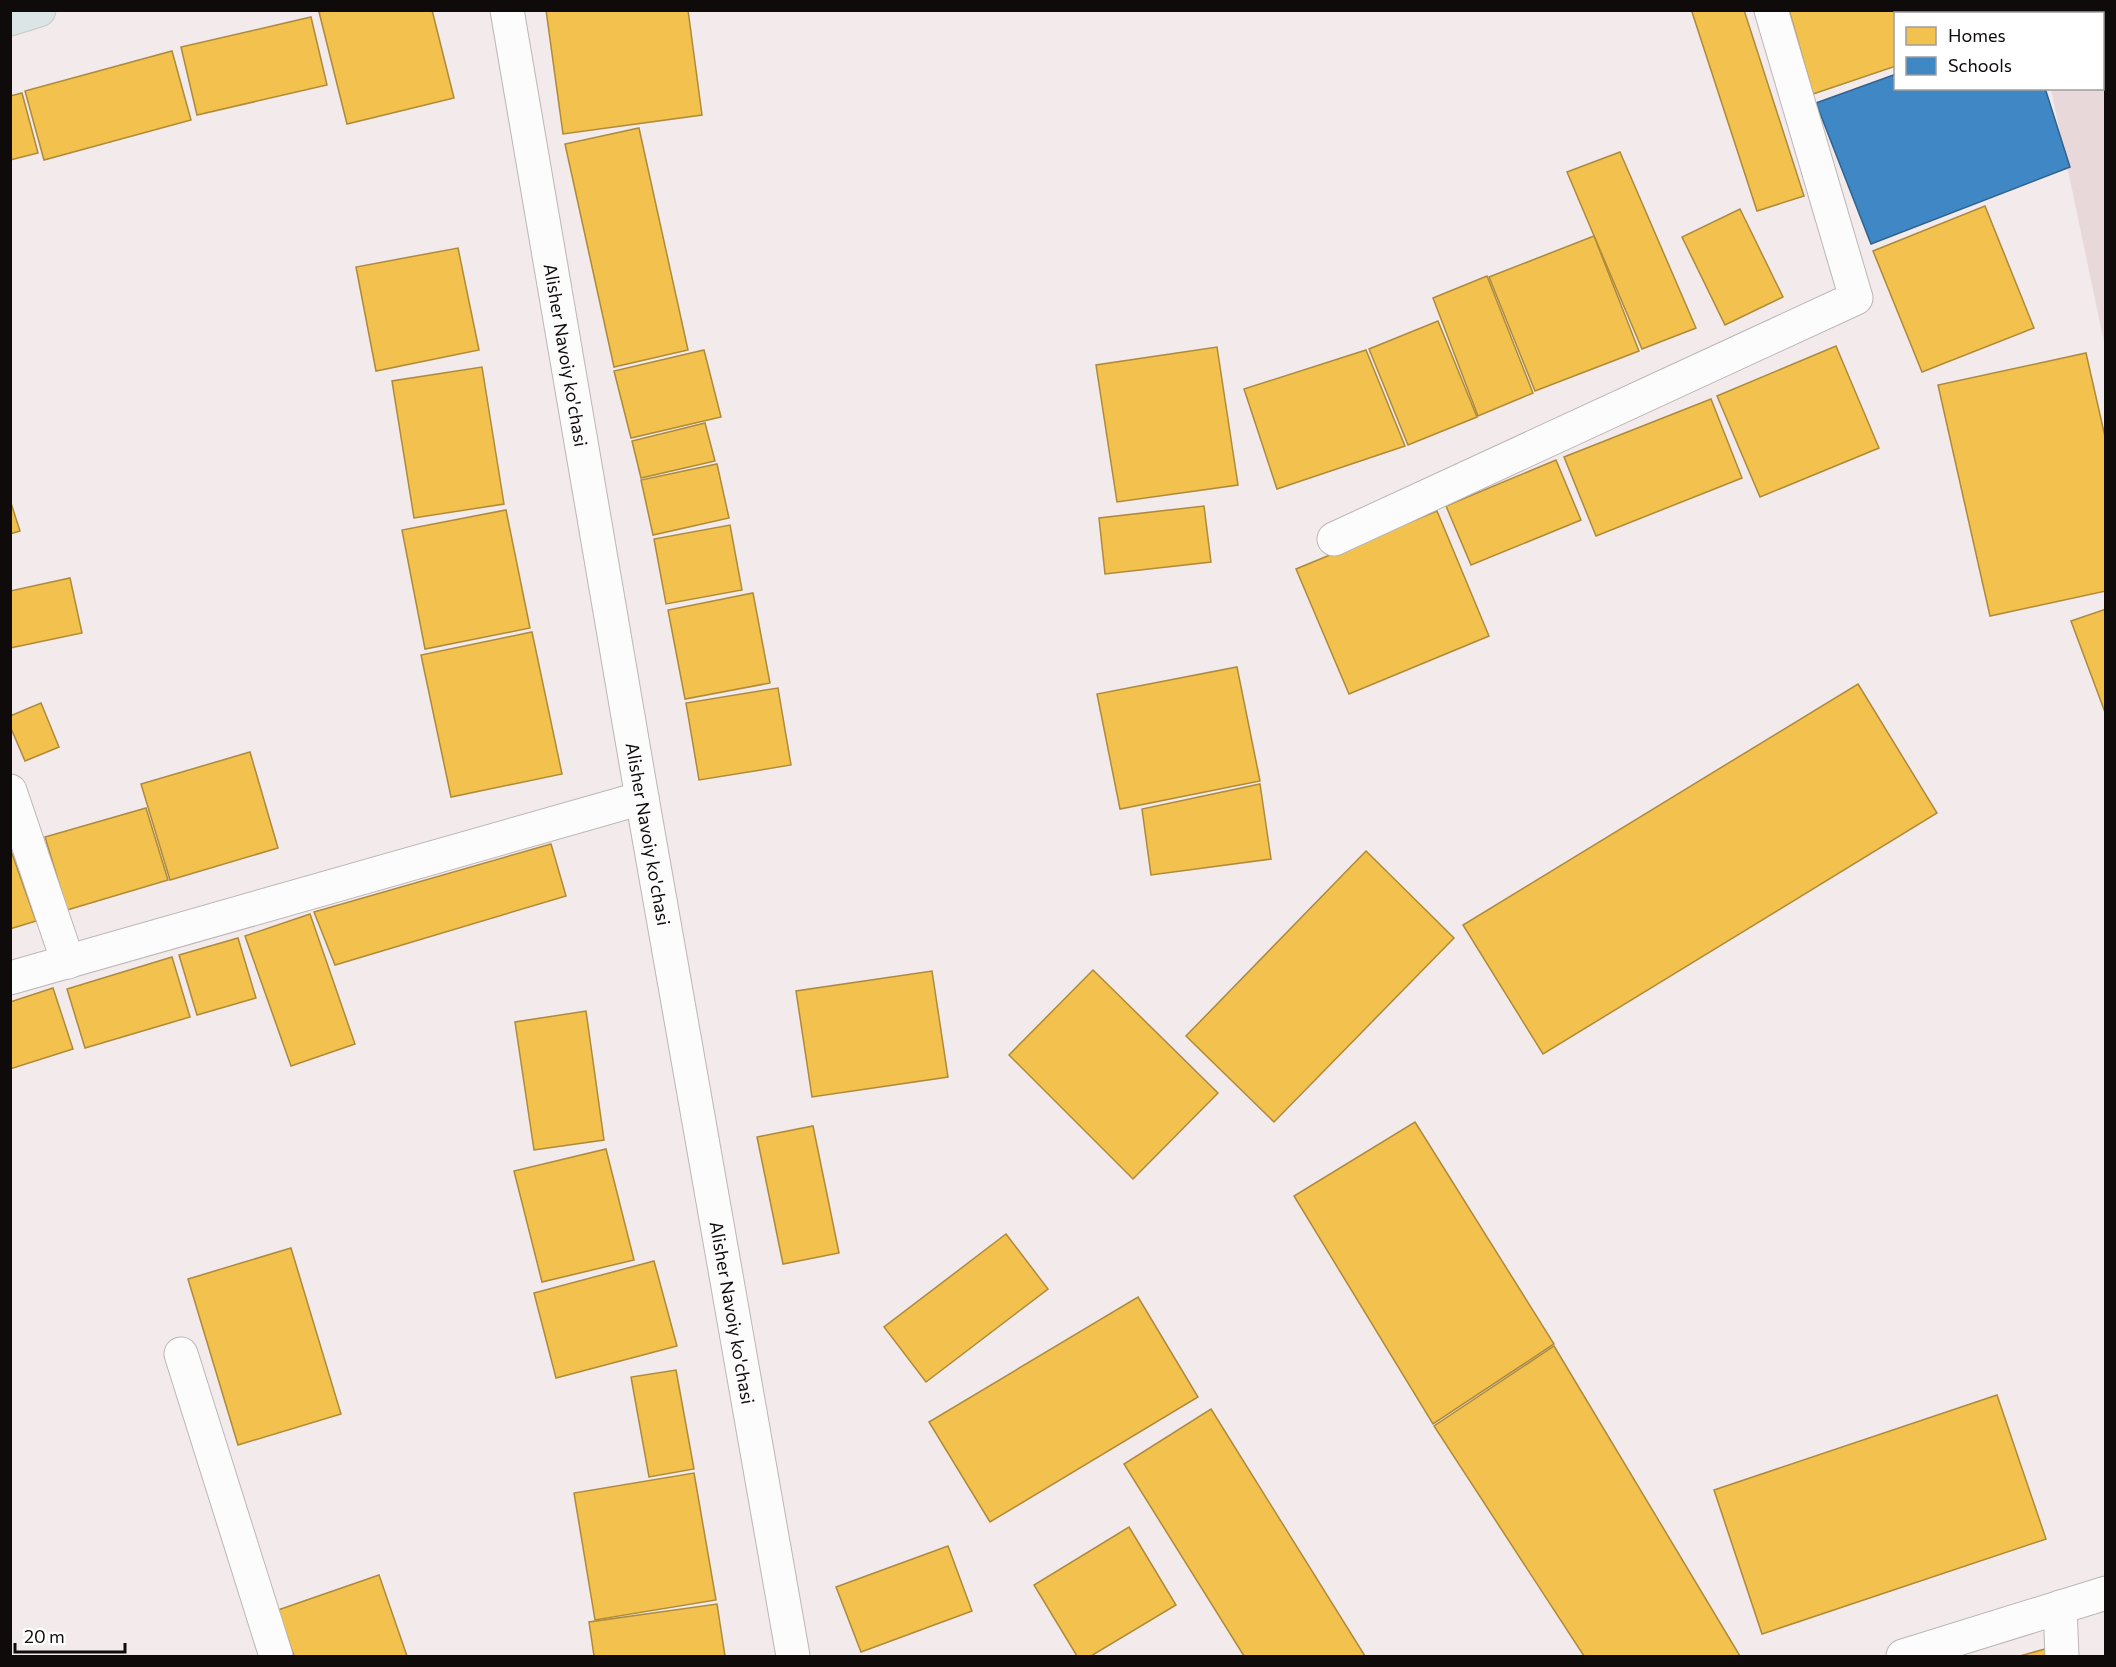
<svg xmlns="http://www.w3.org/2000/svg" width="2116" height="1667" font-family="Commissioner,sans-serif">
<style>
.built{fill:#e9d8da}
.homes{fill:#f2c14e;stroke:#ae8a3a;stroke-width:1.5}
.schools{fill:#3f88c5;stroke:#31628d;stroke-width:1.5}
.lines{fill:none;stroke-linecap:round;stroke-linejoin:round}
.minor-casing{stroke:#bcb6b6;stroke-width:35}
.major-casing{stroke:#cac7c7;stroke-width:35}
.minor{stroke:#fdfcfc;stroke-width:33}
.major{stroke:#dce5e5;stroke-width:33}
.labels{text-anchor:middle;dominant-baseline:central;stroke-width:6;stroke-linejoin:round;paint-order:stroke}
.street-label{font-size:18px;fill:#0f0b0b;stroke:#fff}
</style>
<rect width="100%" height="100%" fill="#f2eaeb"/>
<!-- built -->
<polygon class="built" points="2035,11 2105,11 2105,347 2051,89 2102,88 2102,14 2035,14"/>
<!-- homes -->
<g class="homes">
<polygon points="326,10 432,10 454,98 347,124 319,12"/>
<polygon points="546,10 688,10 702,115 563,134"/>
<polygon points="1695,10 1744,10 1804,196 1757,211 1692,12"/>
<polygon points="1789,10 2019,10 2020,14 1896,14 1896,66 1813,94"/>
<polygon points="311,17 327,85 197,115 181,47"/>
<polygon points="172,51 191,120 44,160 25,91"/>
<polygon points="22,93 38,153 10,160 10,96"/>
<polygon points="639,128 688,350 614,367 565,144"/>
<polygon points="1620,152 1696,328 1642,349 1567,172"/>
<polygon points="1985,206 2034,328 1922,372 1873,251"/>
<polygon points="1740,209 1783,297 1725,325 1682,237"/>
<polygon points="1594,236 1639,351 1535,391 1489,277"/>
<polygon points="458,248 479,350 376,371 356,267"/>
<polygon points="1487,276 1533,393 1478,416 1433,298"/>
<polygon points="1438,321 1477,417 1408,445 1369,349"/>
<polygon points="1836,346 1879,448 1760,497 1717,396"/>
<polygon points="1217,347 1238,485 1117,502 1096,365"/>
<polygon points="704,350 721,417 631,438 614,371"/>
<polygon points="1366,350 1405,446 1277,489 1244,389"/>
<polygon points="2086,353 2106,441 2106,591 1990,616 1938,385"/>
<polygon points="482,367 504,504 414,518 392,381"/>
<polygon points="1711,399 1742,478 1596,536 1564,457"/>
<polygon points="705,423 715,461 641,478 632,441"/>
<polygon points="1556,460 1581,520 1471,565 1446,506"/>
<polygon points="717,464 729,518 653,535 641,480"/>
<polygon points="10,500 20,531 10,534"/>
<polygon points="1204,506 1211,562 1105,574 1099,518"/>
<polygon points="506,510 530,628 425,649 402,530"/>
<polygon points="1437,511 1489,636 1349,694 1296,569"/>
<polygon points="730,525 742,590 666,604 654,539"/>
<polygon points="70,578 82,633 10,648 10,591"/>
<polygon points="753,593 770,683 685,699 668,610"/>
<polygon points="2106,609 2106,715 2071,621"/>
<polygon points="532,632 562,774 451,797 421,655"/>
<polygon points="1237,667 1260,781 1120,809 1097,694"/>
<polygon points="1858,684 1937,813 1543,1054 1463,925"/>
<polygon points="778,688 791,765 699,780 686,703"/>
<polygon points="41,703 59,747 25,761 10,726 10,716"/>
<polygon points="250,752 278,848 170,880 141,784"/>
<polygon points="1260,784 1271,859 1151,875 1142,809"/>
<polygon points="146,808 168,880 67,910 45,837"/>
<polygon points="551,844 566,896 335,965 314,912"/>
<polygon points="10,848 36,921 10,929"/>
<polygon points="1366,851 1454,938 1274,1122 1186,1036"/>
<polygon points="310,914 355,1044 291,1066 245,936"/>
<polygon points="238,938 256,998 197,1015 179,955"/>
<polygon points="172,957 190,1017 85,1048 67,989"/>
<polygon points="1093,970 1218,1093 1133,1179 1009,1055"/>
<polygon points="932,971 948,1077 812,1097 796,991"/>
<polygon points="53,988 73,1049 10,1069 10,1002"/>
<polygon points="586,1011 604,1140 534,1150 515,1022"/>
<polygon points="1415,1122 1554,1344 1433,1424 1294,1196"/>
<polygon points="813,1126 839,1253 783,1264 757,1137"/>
<polygon points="606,1149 634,1260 542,1282 514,1171"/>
<polygon points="1006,1234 1048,1289 926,1382 884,1327"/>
<polygon points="291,1248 341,1414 238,1445 188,1279"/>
<polygon points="654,1261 677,1346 556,1378 534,1293"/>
<polygon points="1138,1297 1198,1397 990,1522 929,1422"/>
<polygon points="1554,1346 1740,1656 1584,1656 1434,1426"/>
<polygon points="676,1370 694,1469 649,1477 631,1377"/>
<polygon points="1997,1395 2046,1539 1762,1634 1714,1490"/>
<polygon points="1211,1409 1365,1656 1244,1656 1124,1464"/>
<polygon points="694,1473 716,1600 595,1620 574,1493"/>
<polygon points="1129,1527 1176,1605 1091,1656 1077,1656 1034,1585"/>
<polygon points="948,1546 972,1611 861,1652 836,1587"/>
<polygon points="379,1575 407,1656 294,1656 278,1610"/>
<polygon points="717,1604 725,1656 594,1656 589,1622"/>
<polygon points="2045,1649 2047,1656 2020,1656"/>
</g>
<!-- schools -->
<polygon class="schools" points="1896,74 1896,88 2045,88 2070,167 1871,244 1816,103"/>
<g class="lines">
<defs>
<g id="minor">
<path id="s1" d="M507 10 642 798 793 1656"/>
<polyline points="1334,539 1856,298 1771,10"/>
<polyline points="10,791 68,962"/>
<polyline points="10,978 642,798"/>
<polyline points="181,1354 276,1656"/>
<polyline points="2060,1607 2062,1656"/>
<polyline points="1903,1656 2106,1593"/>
</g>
<polyline id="major" points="10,19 39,10"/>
</defs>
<!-- minor casing -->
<use href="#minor" class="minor-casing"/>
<!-- major casing -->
<use href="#major" class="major-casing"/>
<!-- minor -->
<use href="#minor" class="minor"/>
<!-- major -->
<use href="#major" class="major"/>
</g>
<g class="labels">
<!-- street labels -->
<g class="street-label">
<text stroke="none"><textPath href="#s1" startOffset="350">Alisher Navoiy ko'chasi</textPath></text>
<text stroke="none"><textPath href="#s1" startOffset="836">Alisher Navoiy ko'chasi</textPath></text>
<text stroke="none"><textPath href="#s1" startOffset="1322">Alisher Navoiy ko'chasi</textPath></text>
</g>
</g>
<!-- border -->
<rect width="2116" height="1667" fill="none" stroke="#0f0b0b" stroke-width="24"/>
<!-- legend -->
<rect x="1894" y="12" width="210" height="78" fill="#ffffff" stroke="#9f9d9d" stroke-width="1.5"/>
<rect x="1906" y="27" width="30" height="18" fill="#f2c14e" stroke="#9f9d9d" stroke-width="1.5"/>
<text x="1948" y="42" font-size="18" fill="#0f0b0b">Homes</text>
<rect x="1906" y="57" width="30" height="18" fill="#3f88c5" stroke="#9f9d9d" stroke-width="1.5"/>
<text x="1948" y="72" font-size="18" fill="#0f0b0b">Schools</text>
<!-- scale -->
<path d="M15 1643v9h110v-9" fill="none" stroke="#0f0b0b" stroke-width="3"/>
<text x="24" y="1643" font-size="18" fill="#0f0b0b" stroke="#ffffff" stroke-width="4.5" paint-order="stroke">20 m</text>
</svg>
